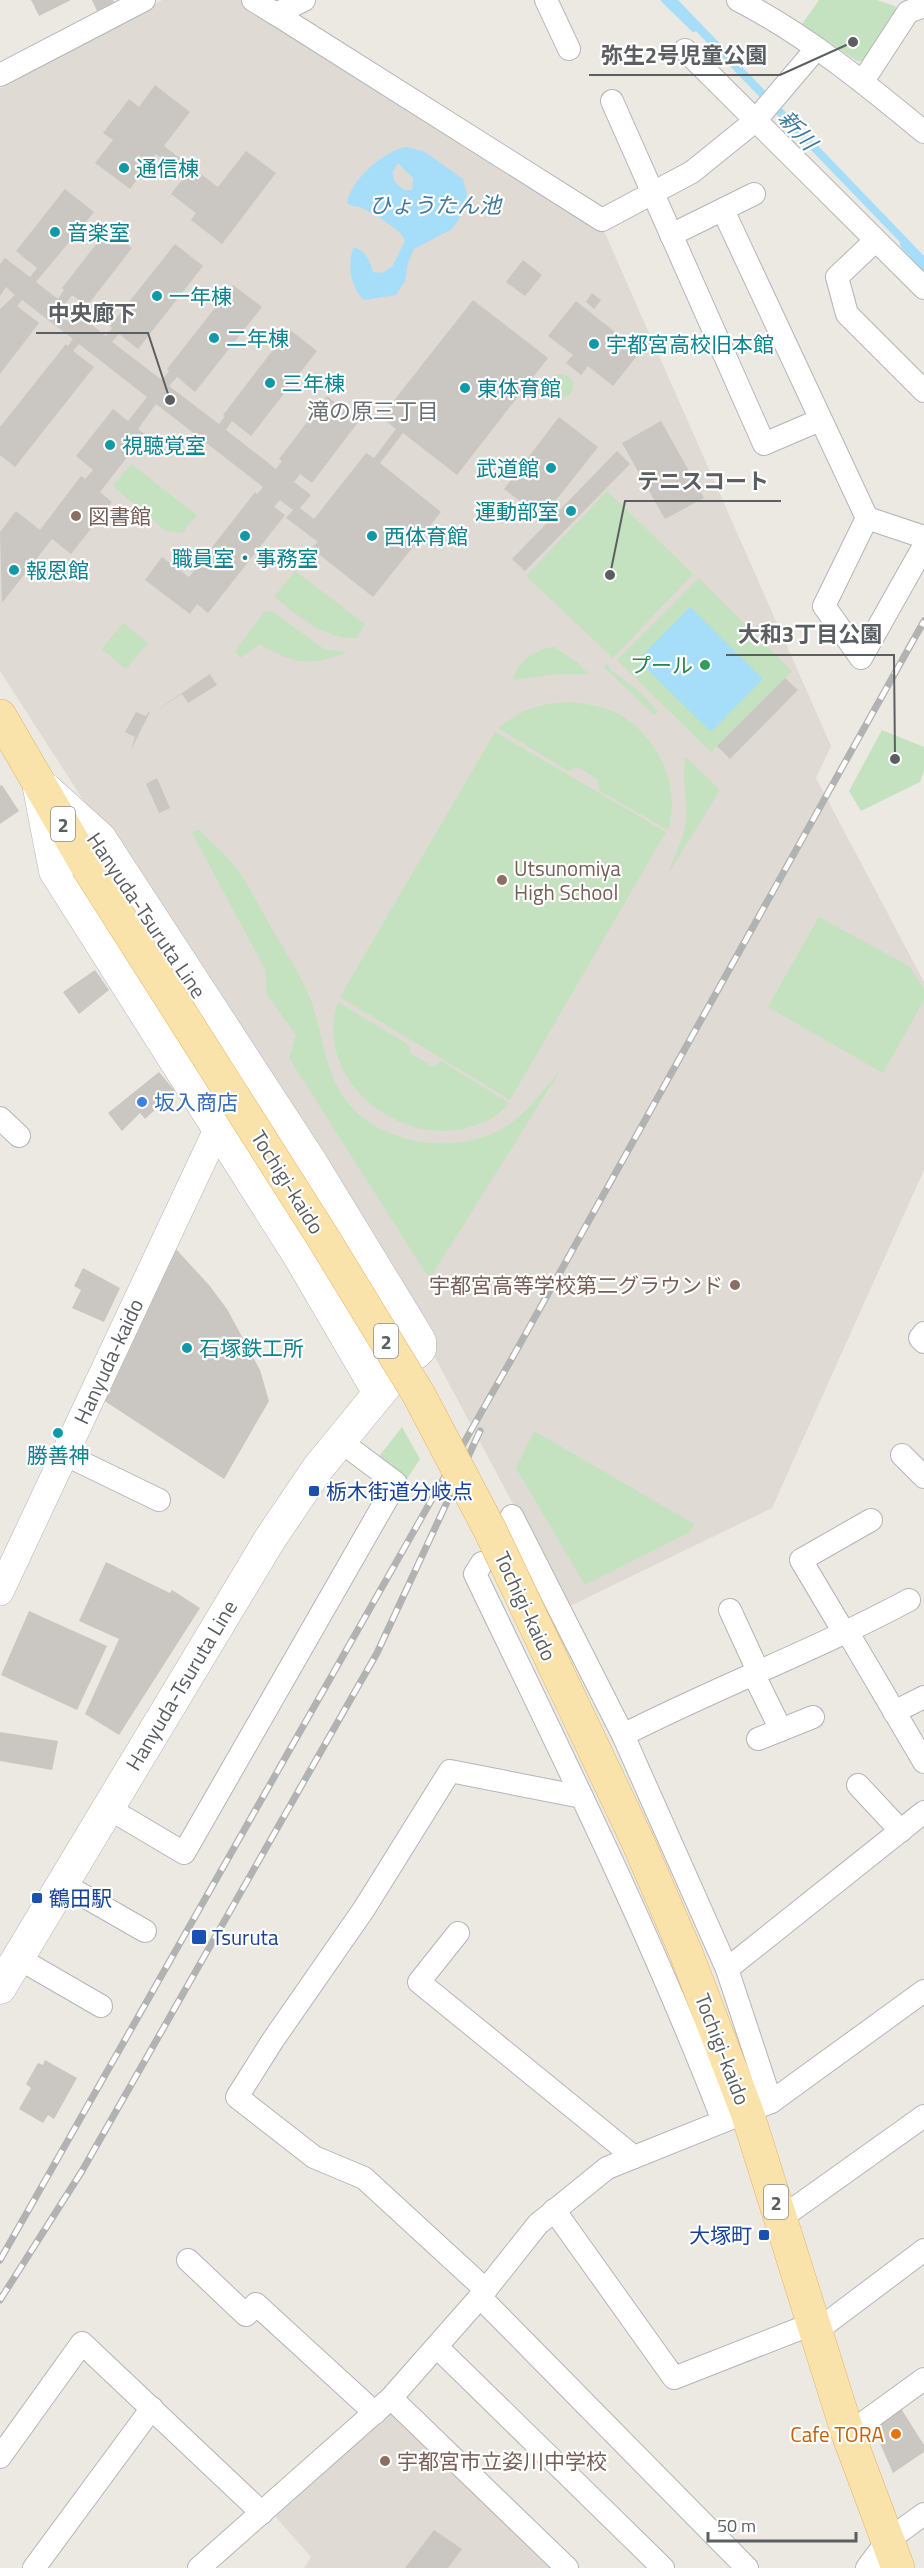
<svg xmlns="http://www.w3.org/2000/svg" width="924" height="2568" font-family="'Titillium Web','Noto Sans JP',sans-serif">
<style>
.education{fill:#dfdad3}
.green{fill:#c4e2c0}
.water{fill:#a6def9;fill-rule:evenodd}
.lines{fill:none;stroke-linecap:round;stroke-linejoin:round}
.stream{stroke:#a6def9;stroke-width:6}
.building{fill:#cac6c2}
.minor-casing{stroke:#b3b5b9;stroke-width:24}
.tertiary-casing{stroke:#b3b5b9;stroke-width:28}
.secondary-casing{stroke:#b2b6b9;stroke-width:33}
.primary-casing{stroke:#e7b260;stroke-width:34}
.minor{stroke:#fff;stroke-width:22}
.tertiary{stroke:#fff;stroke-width:27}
.secondary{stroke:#fff;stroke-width:32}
.primary{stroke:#f9e3aa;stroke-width:33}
.rail-casing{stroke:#b1b2b2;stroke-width:7}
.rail{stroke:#fff;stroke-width:4.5;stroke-dasharray:14;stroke-linecap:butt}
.primary-bridge-casing{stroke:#e7b260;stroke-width:34;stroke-linecap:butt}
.primary-bridge{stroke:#f9e3aa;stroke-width:33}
.culture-dot{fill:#0f9aa8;stroke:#fff;stroke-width:2}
.education-dot{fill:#8d6e63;stroke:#fff;stroke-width:2}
.leisure-dot{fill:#2e9e5b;stroke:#fff;stroke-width:2}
.shop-dot{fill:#3f7fe0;stroke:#fff;stroke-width:2}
.transit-dot{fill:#1a4fb4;stroke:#fff;stroke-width:2}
.food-dot{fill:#e8710a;stroke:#fff;stroke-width:2}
.labels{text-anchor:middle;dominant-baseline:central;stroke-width:4.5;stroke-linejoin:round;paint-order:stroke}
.shield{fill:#fff;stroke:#8c8f91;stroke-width:1.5}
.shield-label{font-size:20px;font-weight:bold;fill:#5b5f62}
.culture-label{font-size:21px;fill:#0d838f;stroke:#fff;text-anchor:start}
.education-label{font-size:21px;fill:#785e54;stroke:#fff;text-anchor:start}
.leisure-label{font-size:21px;fill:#27864d;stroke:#fff;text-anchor:end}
.street-label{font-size:21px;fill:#5b5f62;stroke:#fff}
.shop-label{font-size:21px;fill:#366cbe;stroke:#fff;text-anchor:start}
.transit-label{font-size:21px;fill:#164399;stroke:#fff;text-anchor:start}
.food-label{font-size:21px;fill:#c56008;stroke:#fff;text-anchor:end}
.water-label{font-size:22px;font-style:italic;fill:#417aa1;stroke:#fff}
.neighbourhood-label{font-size:22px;fill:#6c7174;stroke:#fff}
.leader{fill:none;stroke:#5b5f62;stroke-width:2}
.callout-dot{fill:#5b5f62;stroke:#fff;stroke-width:2}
.callout-label{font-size:22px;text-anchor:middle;font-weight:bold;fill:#5b5f62;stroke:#fff;stroke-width:4.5;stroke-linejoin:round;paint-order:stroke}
</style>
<rect width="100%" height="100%" fill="#ece9e2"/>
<!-- education -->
<g class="education">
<polygon points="162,0 240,0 604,231 831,746 816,778 924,982 924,1170 772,1508 568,1607 398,1288 0,671 0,89"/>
<polygon points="385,2408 554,2568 304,2568 311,2557 274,2515"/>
</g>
<!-- green -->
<g class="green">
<polygon points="819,0 877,0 895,6 898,14 865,61 857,61 802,24"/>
<circle cx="561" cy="386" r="12"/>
<polygon points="131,464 197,515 182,533 166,531 113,486"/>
<polygon points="607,491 693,574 613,658 526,576"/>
<path d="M295 571 365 624 356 638C322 639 300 616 274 597Z"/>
<polygon points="699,578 792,671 711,752 617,660"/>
<path d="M272 611 324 649 347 652C308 667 296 665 260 644L240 658 235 651 264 612Z"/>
<polygon points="123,623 148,643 126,669 102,649"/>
<path d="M555 647 578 663 588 674H559L513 680C518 661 535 649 555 647Z"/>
<polygon points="607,663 611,670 641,693 658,712 654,715 604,667"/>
<path d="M570 702C588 704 608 707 624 717 660 741 681 788 668 830L600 791 597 779 578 767 568 771 498 728C521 710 540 703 570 702Z"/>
<polygon points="882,730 924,747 924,771 920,782 861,811 849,791"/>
<polygon points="495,732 666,832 510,1100 340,997"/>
<path d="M686 757 720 790 668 874C674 856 684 840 686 820 688 799 681 778 686 757Z"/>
<path d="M198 829C212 843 228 856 239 872 251 889 260 909 271 927 283 948 297 969 307 991 323 1026 322 1066 344 1098 377 1145 453 1156 502 1129 525 1116 542 1091 560 1071L432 1275H427L289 1058 296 1035 267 995 265 969 192 833Z"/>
<polygon points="819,917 909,966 924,989 924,1000 883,1073 768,1007"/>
<path d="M338 1002 409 1045 410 1053 433 1067 441 1061 509 1103C500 1116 482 1124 467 1128 395 1146 313 1077 338 1002Z"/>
<polygon points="402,1427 420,1459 405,1482 377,1459"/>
<polygon points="534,1431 694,1524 690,1532 585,1585 516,1468"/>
</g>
<!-- water -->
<g class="water">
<polygon points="666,0 678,0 924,256 924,267"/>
<path d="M407 147 425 152 463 179 467 195 462 215 452 229 414 249 408 263 405 281 396 295 364 300C351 288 346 264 354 247 366 251 370 261 373 272L382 273 392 267 405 241C402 229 376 216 364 209 358 205 353 208 347 203 351 179 385 150 407 147ZM398 163 413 178 412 190H404L394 181 393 171Z"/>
<polygon points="690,607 763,679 711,732 638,660"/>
</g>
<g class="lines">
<!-- stream -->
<g class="stream">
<polyline points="664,0 694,29"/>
<polyline points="903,245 924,268"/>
</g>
</g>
<!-- building -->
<g class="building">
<polygon points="31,0 71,0 39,16"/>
<polygon points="92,0 113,0 114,2 97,11"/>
<polygon points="155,85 190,112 164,146 218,187 246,151 276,173 222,244 191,220 196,213 171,194 185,176 156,154 130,189 95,163 113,140 103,133 129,99 139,107"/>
<polygon points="65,189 94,212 36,282 58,299 64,290 62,288 108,229 132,248 87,306 72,295 65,304 106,336 112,328 110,326 175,244 203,266 138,349 119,334 112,342 162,380 169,371 167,369 233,285 262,307 195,392 177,377 169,386 219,424 225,416 223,415 289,329 317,351 251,436 232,421 226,430 276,469 282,461 279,459 327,396 359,421 312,483 300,474 294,482 311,495 300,508 314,519 366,453 374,458 396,429 381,417 473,300 548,358 457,475 403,433 380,463 441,512 373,597 311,548 318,542 286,518 293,510 280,500 274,507 285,515 208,613 197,604 190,614 145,580 162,557 189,577 255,492 257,494 263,487 156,404 138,429 145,434 100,492 112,502 71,554 52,539 2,603 0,532 16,511 40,530 81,476 85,479 93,470 76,456 113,409 128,421 147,397 79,344 73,351 94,367 15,467 0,455 0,427 66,344 68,346 73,339 22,300 17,306 39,323 0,374 0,309 15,295 6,287 0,296 0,264 5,258 30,277 37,268 16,251"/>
<polygon points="523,260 542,275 525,296 506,282"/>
<polygon points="592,293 601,300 594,309 586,302"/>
<polygon points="576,301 640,352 613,386 588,366 581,375 566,363 573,355 548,336"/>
<polygon points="559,417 598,447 542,518 504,489"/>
<polygon points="661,421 704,498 665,519 622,443"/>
<polygon points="617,451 630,464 525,571 512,559"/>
<polygon points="213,672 210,675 217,685 188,703 182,694 154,712"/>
<polygon points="785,678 798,690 730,759 717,746"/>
<polygon points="149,711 150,712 131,750 135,737 125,732 136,712 146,716"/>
<polygon points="157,778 170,808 159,813 146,784"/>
<polygon points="2,785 19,811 0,824 0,786"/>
<polygon points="95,970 109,990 79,1014 63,992"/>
<polygon points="159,1072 175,1091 145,1119 140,1113 122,1131 108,1113"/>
<polygon points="175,1248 209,1285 227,1309 260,1370 269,1401 224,1479 100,1398"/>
<polygon points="83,1268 120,1288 104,1322 72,1308 81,1290 74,1286"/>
<polygon points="106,1562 170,1593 172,1590 200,1608 119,1735 85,1714 119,1639 79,1621"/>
<polygon points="29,1611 107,1646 77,1710 1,1675"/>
<polygon points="0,1732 58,1741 52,1770 0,1761"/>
<polygon points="45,2060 77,2078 54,2119 48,2115 43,2123 19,2109 31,2088 26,2084 38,2063 43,2065"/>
<polygon points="900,2407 924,2445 924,2452 893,2473 871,2423"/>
<polygon points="434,2530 462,2549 448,2568 405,2568"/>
</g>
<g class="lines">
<defs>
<g id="minor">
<polyline points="253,0 276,14 304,0"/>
<polyline points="546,0 569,49"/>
<path d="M738 0C806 35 866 84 924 132"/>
<polyline points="276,14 602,220 692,172 755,121 816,49"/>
<polyline points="685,50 924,288"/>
<polyline points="0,75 144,0"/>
<polyline points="863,81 908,12 924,6"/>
<polyline points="612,101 764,444 820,420"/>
<polyline points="723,210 867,518 824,606 861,658 924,546"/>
<polyline points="671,235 754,194"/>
<polyline points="875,241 837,277 847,314 924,391"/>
<polyline points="867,518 924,537"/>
<polyline points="0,1118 19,1136"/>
<polyline points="924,1333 920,1338 924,1342"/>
<polyline points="64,1454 159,1500"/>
<polyline points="902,1455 924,1477"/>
<polyline points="507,1524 512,1516 623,1735 727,1969 771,2102"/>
<path d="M482 1563 475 1574C562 1755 651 1934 723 2121"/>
<polyline points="730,1610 758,1671"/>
<polyline points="848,1633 924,1762"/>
<polyline points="845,1634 801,1560 871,1520"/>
<polyline points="753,1673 781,1730"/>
<polyline points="894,1712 924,1697"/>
<path d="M623 1735C717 1687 816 1650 909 1600"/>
<polyline points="758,1739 813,1717"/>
<polyline points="858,1785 901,1831"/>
<polyline points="108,1808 184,1853 396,1483 340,1441"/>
<polyline points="63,1884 145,1931"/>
<polyline points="458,1933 419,1982 634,2157"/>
<polyline points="18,1958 101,2006"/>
<polyline points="727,1969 924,1812"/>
<polyline points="554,2210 674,2378 812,2324"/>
<polyline points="781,2218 924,2116"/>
<polyline points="188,2260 246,2315 256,2304 375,2413"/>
<polyline points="486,2290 364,2178 314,2157 237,2097 273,2040 364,1909 450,1771 582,1797"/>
<polyline points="480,2297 747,2568"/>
<polyline points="815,2332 924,2250"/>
<polyline points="438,2348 663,2568"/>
<polyline points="391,2398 567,2568"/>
<polyline points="848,2434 924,2379"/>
<polyline points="0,2457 82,2343 262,2513"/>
<polyline points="34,2568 152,2408"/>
<polyline points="199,2568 391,2398 480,2297 538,2224 607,2168 771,2102 924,1991"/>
<polyline points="867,2568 888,2540 924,2514"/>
</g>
<polyline id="tertiary" points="0,1592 217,1130"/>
<g id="secondary">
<polyline points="39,788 55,871 299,1256 379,1393"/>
<polyline points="47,790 100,838 311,1162 420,1341 420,1349 416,1353"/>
<polyline points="0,1988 270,1539 318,1468 386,1385"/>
</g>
<g id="primary">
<polyline points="0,716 87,866"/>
<polyline points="638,1842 686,1953 747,2112 848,2434 898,2568"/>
</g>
</defs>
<!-- minor casing -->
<use href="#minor" class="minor-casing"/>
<!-- tertiary casing -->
<use href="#tertiary" class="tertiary-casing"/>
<!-- secondary casing -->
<use href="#secondary" class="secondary-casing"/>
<!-- primary casing -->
<use href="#primary" class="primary-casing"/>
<!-- minor -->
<use href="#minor" class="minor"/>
<!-- tertiary -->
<use href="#tertiary" class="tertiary"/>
<!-- secondary -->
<use href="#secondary" class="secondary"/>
<!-- primary -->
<use href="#primary" class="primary"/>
<defs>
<g id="rail">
<polyline points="0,2260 511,1360 924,621"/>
<polyline points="0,2300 82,2171 377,1653 480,1431"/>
</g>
</defs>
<!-- rail casing -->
<use href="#rail" class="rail-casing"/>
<!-- rail -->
<use href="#rail" class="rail"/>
<defs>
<polyline id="primary-bridge" points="87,866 322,1236 419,1395 490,1530 638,1842"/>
</defs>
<!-- primary-bridge casing -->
<use href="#primary-bridge" class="primary-bridge-casing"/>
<!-- primary-bridge -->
<use href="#primary-bridge" class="primary-bridge"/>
</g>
<!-- markers -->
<g class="culture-dot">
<circle cx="124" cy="168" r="6"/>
<circle cx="55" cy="232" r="6"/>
<circle cx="157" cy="296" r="6"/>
<circle cx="214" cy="338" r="6"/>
<circle cx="594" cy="344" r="6"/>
<circle cx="270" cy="383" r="6"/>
<circle cx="465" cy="388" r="6"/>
<circle cx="110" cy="445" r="6"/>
<circle cx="551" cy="468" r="6"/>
<circle cx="571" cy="511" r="6"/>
<circle cx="245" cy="536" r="6"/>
<circle cx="372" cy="536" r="6"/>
<circle cx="14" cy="570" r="6"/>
<circle cx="187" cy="1348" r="6"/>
<circle cx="58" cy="1433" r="6"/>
</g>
<g class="education-dot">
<circle cx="76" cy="516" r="6"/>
<circle cx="502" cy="880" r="6"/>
<circle cx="735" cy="1285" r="6"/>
<circle cx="385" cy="2461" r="6"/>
</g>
<circle class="leisure-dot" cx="705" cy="665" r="6"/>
<circle class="shop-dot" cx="142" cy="1102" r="6"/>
<g class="transit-dot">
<rect x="308" y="1485" width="12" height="12" rx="3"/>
<rect x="31" y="1892" width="12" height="12" rx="3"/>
<rect x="191" y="1929" width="16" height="16" rx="3"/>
<rect x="758" y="2229" width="12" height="12" rx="3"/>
</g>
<circle class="food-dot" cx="896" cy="2434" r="6"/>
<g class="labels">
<!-- shield labels -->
<g class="shield">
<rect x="51" y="807" width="24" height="34" rx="4.5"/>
<rect x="374" y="1324" width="24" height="34" rx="4.5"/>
<rect x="764" y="2185" width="24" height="34" rx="4.5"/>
</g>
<g class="shield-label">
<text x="63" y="824">2</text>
<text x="386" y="1341">2</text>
<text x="776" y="2202">2</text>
</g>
<!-- culture labels -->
<g class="culture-label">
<text x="136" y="168">通信棟</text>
<text x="67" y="232">音楽室</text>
<text x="169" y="296">一年棟</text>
<text x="226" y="338">二年棟</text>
<text x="606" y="344">宇都宮高校旧本館</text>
<text x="282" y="383">三年棟</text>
<text x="477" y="388">東体育館</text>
<text x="122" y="445">視聴覚室</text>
<text x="539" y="468" text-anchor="end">武道館</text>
<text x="559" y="511" text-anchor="end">運動部室</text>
<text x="384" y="536">西体育館</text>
<text x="245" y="558" text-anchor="middle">職員室・事務室</text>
<text x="26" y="570">報恩館</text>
<text x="199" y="1348">石塚鉄工所</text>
<text x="58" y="1455" text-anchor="middle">勝善神</text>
</g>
<!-- education labels -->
<g class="education-label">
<text x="88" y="516">図書館</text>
<text x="514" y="868">Utsunomiya<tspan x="514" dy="24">High School</tspan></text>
<text x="723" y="1285" text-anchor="end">宇都宮高等学校第二グラウンド</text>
<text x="397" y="2461">宇都宮市立姿川中学校</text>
</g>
<!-- leisure labels -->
<g class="leisure-label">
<text x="693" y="665">プール</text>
</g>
<!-- street labels -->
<g class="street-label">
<text transform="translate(147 915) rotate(56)">Hanyuda-Tsuruta Line</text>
<text transform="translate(288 1182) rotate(58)">Tochigi-kaido</text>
<text transform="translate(108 1361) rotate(-65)">Hanyuda-kaido</text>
<text transform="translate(526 1606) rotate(65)">Tochigi-kaido</text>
<text transform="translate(181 1685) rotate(-59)">Hanyuda-Tsuruta Line</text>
<text transform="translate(723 2049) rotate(69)">Tochigi-kaido</text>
</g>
<!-- shop labels -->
<g class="shop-label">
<text x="154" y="1102">坂入商店</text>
</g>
<!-- transit labels -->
<g class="transit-label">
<text x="326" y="1491">栃木街道分岐点</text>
<text x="49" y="1898">鶴田駅</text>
<text x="212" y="1937">Tsuruta</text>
<text x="752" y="2235" text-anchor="end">大塚町</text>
</g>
<!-- food labels -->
<g class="food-label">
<text x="884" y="2434">Cafe TORA</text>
</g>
<!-- water labels -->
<g class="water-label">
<text transform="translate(798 130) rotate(48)">新川</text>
<text x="435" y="205">ひょうたん池</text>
</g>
<!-- neighbourhood labels -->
<g class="neighbourhood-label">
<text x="373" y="411">滝の原三丁目</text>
</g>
</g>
<!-- callouts -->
<path class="leader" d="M853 42L780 75H589M170 400L148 333H36M610 575L625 501H781M895 759L894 655H726"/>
<g class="callout-dot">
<circle cx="853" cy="42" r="6"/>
<circle cx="170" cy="400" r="6"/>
<circle cx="610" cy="575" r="6"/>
<circle cx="895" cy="759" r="6"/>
</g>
<g class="callout-label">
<text x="684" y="63">弥生2号児童公園</text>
<text x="92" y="321">中央廊下</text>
<text x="703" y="489">テニスコート</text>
<text x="810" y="642">大和3丁目公園</text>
</g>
<!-- scale -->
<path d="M708 2532v9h148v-9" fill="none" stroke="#5b5f62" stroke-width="3"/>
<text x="717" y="2532" font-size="18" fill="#5b5f62" stroke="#ffffff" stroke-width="4.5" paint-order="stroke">50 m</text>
</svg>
